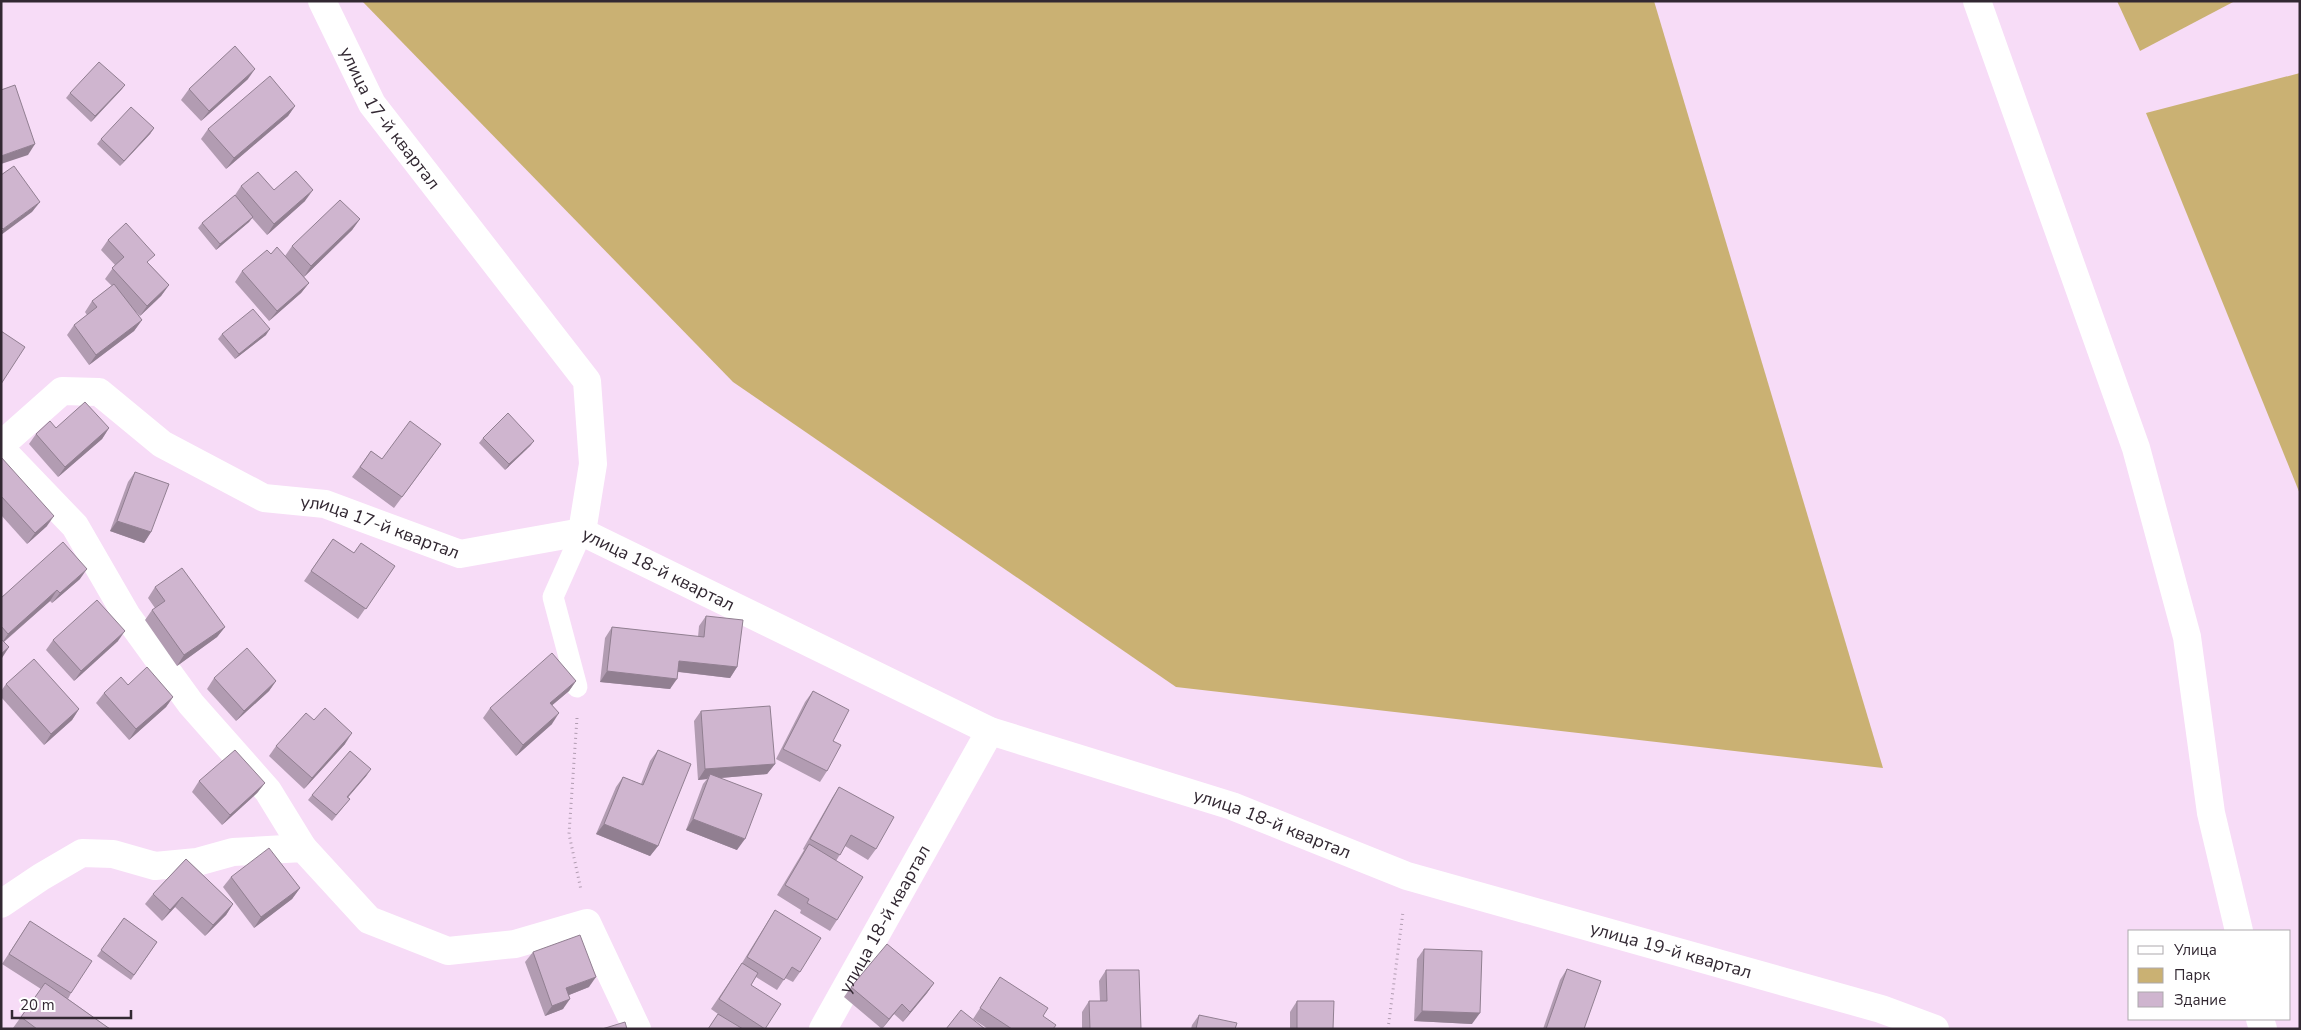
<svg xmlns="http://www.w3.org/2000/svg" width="2301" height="1030" font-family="'Nunito Sans',sans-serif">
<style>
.green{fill:#cab173}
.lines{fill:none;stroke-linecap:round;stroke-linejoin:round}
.path{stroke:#b19cb1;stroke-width:3;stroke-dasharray:1 4;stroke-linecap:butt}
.lane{stroke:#fff;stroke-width:21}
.street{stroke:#fff;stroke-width:28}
.wall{fill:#b29cb2}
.shaded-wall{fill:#917f91}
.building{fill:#cfb5cf;stroke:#917f91}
.labels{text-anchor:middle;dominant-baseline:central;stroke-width:4;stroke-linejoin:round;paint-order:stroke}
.street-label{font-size:18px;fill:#322832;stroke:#fff}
</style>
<rect width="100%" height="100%" fill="#f7dcf7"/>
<!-- green -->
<g class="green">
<polygon points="362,1 1654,1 1883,768 1176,687 733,382"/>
<polygon points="2117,1 2235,1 2140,51"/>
<polygon points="2300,73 2300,494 2146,113"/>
</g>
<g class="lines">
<!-- path -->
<g class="path">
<polyline points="577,718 569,834 581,890"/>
<polyline points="1388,1029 1403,912"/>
</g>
<!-- lane -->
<polyline class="lane" points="577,687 553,597 582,532"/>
<!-- street -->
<g class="street">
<path id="s1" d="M322 1 372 104 587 381 593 464 582 532"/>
<polyline points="1977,1 2136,448 2187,637 2211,813 2239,931"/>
<path id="s2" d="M1 445 62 391 99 392 162 444 264 498 325 504 460 554 582 532"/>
<polyline points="1,449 75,526 127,616 191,704 268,791 303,848"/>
<path id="s3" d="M582 532 990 731 1232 806 1407 876 1881 1009 1935 1029"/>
<polyline points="1,904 41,877 82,853 113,854 155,866 197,862 233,852 303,848 369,920 448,951 515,944 587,923 637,1029"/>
<polyline points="2260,1019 2263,1029"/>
<path id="s4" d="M823 1029 990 731"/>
</g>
</g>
<!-- wall -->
<g class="wall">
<polygon points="248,79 201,121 181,100 189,89"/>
<polygon points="125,85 121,90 91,122 66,98 70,93"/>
<polygon points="295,106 288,116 226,169 201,139 208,129"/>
<polygon points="154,128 150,134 120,166 97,144 101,139"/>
<polygon points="241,186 274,190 305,201 267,235 252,218 249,222 216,250 198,228 202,223 235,195"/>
<polygon points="360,219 352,230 304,277 309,283 301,293 269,321 235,282 242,271 285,256 292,246"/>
<polygon points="108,240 148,263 169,285 161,296 140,316 132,308 142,320 134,331 89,365 67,335 74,325 87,315 85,312 92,301 112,286 105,279 115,265 101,250"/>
<polygon points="222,334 266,335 235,359 218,339"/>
<polygon points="56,428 109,428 102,439 58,477 29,444 36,434"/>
<polygon points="483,438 534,441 530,446 505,470 479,443"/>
<polygon points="371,451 382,459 434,454 394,508 352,477"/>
<polygon points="1,457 47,526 27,544 1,515"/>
<polygon points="135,472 151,532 144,543 110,531 128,482"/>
<polygon points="333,539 354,553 395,566 358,619 304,581"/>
<polygon points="80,579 52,603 50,601 4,642 9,647 1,658 1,598"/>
<polygon points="155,587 225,627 217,637 177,666 145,620 152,610 155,608 148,598"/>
<polygon points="706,616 737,667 730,678 678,672 670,689 600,682 605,638 612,627 698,637 699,626"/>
<polygon points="53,640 118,641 74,681 46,650"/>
<polygon points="214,678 276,681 269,691 236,721 207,689"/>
<polygon points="576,681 569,691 552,705 552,724 516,756 483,718 490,708"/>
<polygon points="6,684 79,709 72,720 44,745 1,697 1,691"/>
<polygon points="128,685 173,697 166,707 129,740 96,703 104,693"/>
<polygon points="813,691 833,741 827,771 820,782 776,759 805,702"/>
<polygon points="701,711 775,764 767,774 721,778 737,850 686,830 703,784 707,779 698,780 694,721"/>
<polygon points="314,720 345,744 304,789 269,756 276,746"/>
<polygon points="658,750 658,846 650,856 596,834 616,787 623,777 641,784 650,761"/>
<polygon points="367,775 348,797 350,799 332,821 308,800 312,795"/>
<polygon points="199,781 265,783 257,793 222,825 192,792"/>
<polygon points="839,787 876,849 868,860 845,846 836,861 837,920 830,931 800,913 801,910 777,895 804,850 803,849 832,798"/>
<polygon points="186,859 233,904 226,915 205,936 175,907 162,921 145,904 153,894"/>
<polygon points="231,877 300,888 292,899 254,928 223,887"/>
<polygon points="775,910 800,972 793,982 785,978 777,990 756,977 751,985 765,1029 708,1029 718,1014 711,1009 742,963 768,921"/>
<polygon points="124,918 157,942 131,980 97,956"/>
<polygon points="30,921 71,993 68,999 110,1029 15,1029 13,1028 41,989 2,964"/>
<polygon points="1424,949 1472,1024 1414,1021 1417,959"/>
<polygon points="533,952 589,987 569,995 563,1009 545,1016 525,962"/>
<polygon points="1567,969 1584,1029 1543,1029 1560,980"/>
<polygon points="1106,970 1141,1029 1082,1029 1082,1012 1089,1001 1100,1001 1099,981"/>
<polygon points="1000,977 1043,1016 1053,1029 988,1029 973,1019"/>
<polygon points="934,983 927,993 903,1022 894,1014 882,1029 844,997 851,987"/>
<polygon points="1297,1001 1333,1029 1290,1029 1290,1012"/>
<polygon points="1199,1015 1235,1029 1191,1029 1192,1025"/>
</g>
<!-- shaded-wall -->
<g class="shaded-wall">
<polygon points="255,69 248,79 201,121 209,111"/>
<polygon points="125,85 121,90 91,122 95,116"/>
<polygon points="295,106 288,116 226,169 234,158"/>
<polygon points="154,128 150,134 120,166 124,161"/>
<polygon points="35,144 28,155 1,164 1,156"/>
<polygon points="313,190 305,201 267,235 274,224"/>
<polygon points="40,202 32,212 1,235 1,231 3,229"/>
<polygon points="253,217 249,222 216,250 220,244"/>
<polygon points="360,219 352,230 304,277 311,266"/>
<polygon points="309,283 301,293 269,321 277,311"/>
<polygon points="169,285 161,296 140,316 147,306"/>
<polygon points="142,320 134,331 89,365 96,355"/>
<polygon points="270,329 266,335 235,359 239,354"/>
<polygon points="109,428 102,439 58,477 65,467"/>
<polygon points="534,441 530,446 505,470 509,464"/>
<polygon points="54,516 47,526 27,544 35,533"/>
<polygon points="117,521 151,532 144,543 110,531"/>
<polygon points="87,569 80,579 52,603 60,593"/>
<polygon points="57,590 50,601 1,644 8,634"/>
<polygon points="225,627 217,637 177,666 184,655"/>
<polygon points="125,631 118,641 74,681 81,671"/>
<polygon points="9,647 2,658 1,658 1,654"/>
<polygon points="679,661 737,667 730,678 672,671"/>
<polygon points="607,671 677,679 670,689 600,682"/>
<polygon points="276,681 269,691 236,721 244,711"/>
<polygon points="576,681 569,691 543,713 550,703"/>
<polygon points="173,697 166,707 129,740 136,729"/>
<polygon points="79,709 72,720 44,745 51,734"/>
<polygon points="559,713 552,724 516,756 523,745"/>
<polygon points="352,733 345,744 304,789 312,778"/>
<polygon points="775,764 767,774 708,779 710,774 707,779 698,780 705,769"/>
<polygon points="371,769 367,775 344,802 347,797"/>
<polygon points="265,783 257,793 222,825 230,815"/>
<polygon points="693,819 745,839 737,850 686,830"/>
<polygon points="604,824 658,846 650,856 596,834"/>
<polygon points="300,888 292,899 254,928 261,917"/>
<polygon points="182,897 175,907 162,921 170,910"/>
<polygon points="233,904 226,915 205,936 213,925"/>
<polygon points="596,977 589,987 559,999 566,988"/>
<polygon points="934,983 927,993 903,1022 910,1012"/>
<polygon points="570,999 563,1009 545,1016 552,1006"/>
<polygon points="902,1004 882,1029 889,1019"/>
<polygon points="1422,1011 1480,1013 1472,1024 1414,1021"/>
</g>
<!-- building -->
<g class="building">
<polygon points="235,46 255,69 209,111 189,89"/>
<polygon points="99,62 125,85 95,116 70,93"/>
<polygon points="270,76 295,106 234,158 208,129"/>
<polygon points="15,85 35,144 1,156 1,90"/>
<polygon points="131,107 154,128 124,161 101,139"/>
<polygon points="14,166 40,202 3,229 1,227 1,175"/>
<polygon points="296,171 313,190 274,224 241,186 258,172 274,190"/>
<polygon points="235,195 253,217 220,244 202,223"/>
<polygon points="340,200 360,219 311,266 292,246"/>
<polygon points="126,223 155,255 147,262 169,285 147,306 112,268 124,257 108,240"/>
<polygon points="277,247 309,283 277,311 242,271 267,250 271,254"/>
<polygon points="114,284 142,320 96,355 74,325 97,307 92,301"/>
<polygon points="253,309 270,329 239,354 222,334"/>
<polygon points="1,331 25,347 1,384"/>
<polygon points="85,402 109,428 65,467 36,434 50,421 56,428"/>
<polygon points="508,413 534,441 509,464 483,438"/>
<polygon points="410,421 441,444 402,497 360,467 371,451 382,459"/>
<polygon points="1,457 54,516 35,533 1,496"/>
<polygon points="135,472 169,484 151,532 117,521"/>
<polygon points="333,539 354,553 361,543 395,566 366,609 311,571"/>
<polygon points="63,542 87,569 60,593 57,590 8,634 1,626 1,598"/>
<polygon points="182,568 225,627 184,655 152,610 165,601 155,587"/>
<polygon points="97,600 125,631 81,671 53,640"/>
<polygon points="706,616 743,620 737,667 679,661 677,679 607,671 612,627 704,637"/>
<polygon points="1,639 9,647 1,654"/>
<polygon points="247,648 276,681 244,711 214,678"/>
<polygon points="552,653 576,681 550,703 559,713 523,745 490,708"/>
<polygon points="34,659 79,709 51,734 6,684"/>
<polygon points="147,667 173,697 136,729 104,693 121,677 128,685"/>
<polygon points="813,691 849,710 833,741 841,745 827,771 783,749"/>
<polygon points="770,706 775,764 705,769 701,711"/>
<polygon points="325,708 352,733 312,778 276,746 306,713 314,720"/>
<polygon points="235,750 265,783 230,815 199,781"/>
<polygon points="658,750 691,764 658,846 604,824 623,777 643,785"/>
<polygon points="350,751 371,769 347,797 350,799 336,815 312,795"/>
<polygon points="710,774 762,794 745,839 693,819"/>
<polygon points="839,787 894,817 876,849 851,835 840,855 810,839"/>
<polygon points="809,844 863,877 837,920 807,903 809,899 785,885"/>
<polygon points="269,848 300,888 261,917 231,877"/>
<polygon points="186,859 233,904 213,925 182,897 170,910 153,894"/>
<polygon points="775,910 821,938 800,972 792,967 784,980 747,957"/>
<polygon points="124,918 157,942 134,975 101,950"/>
<polygon points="30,921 92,961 71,993 9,954"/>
<polygon points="580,935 596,977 566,988 570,999 552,1006 533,952"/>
<polygon points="887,944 934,983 910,1012 902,1004 889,1019 851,987"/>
<polygon points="1424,949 1482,951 1480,1013 1422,1011"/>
<polygon points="742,963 758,973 751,985 781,1004 765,1029 719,999"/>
<polygon points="1567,969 1601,981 1584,1029 1546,1029"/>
<polygon points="1106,970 1139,970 1141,1029 1090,1029 1089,1001 1107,1001"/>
<polygon points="1000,977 1048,1008 1043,1016 1056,1025 1053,1029 1012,1029 980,1008"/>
<polygon points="45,983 110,1029 37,1029 21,1017"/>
<polygon points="1297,1001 1334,1001 1333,1029 1297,1029"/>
<polygon points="961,1010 985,1029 946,1029"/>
<polygon points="718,1014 743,1029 708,1029"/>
<polygon points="1199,1015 1237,1023 1235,1029 1196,1029"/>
<polygon points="625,1022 627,1029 602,1029"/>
</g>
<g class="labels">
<!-- street labels -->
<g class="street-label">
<text stroke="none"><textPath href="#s1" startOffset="136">улица 17-й квартал</textPath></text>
<text stroke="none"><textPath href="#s2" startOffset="436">улица 17-й квартал</textPath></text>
<text stroke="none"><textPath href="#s3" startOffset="85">улица 18-й квартал</textPath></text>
<text stroke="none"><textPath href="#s3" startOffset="751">улица 18-й квартал</textPath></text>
<text stroke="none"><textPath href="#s4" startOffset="126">улица 18-й квартал</textPath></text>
<text stroke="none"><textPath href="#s3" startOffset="1170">улица 19-й квартал</textPath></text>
</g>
</g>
<!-- border -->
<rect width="2301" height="1030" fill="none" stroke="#322832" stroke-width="5"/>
<!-- legend -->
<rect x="2128" y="930" width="162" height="90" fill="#ffffff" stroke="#ada9ad"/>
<rect x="2138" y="946" width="25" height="8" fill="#ffffff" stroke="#ada9ad"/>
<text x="2174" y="955" font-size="15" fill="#322832">Улица</text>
<rect x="2138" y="968" width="25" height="15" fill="#cab173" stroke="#ada9ad"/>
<text x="2174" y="980" font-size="15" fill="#322832">Парк</text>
<rect x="2138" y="992" width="25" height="15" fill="#cfb5cf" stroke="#ada9ad"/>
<text x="2174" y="1005" font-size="15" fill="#322832">Здание</text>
<!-- scale -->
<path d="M12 1010v8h119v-8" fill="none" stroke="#322832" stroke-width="2.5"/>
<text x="20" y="1010" font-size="15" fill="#322832" stroke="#ffffff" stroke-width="4" paint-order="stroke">20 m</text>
</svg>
